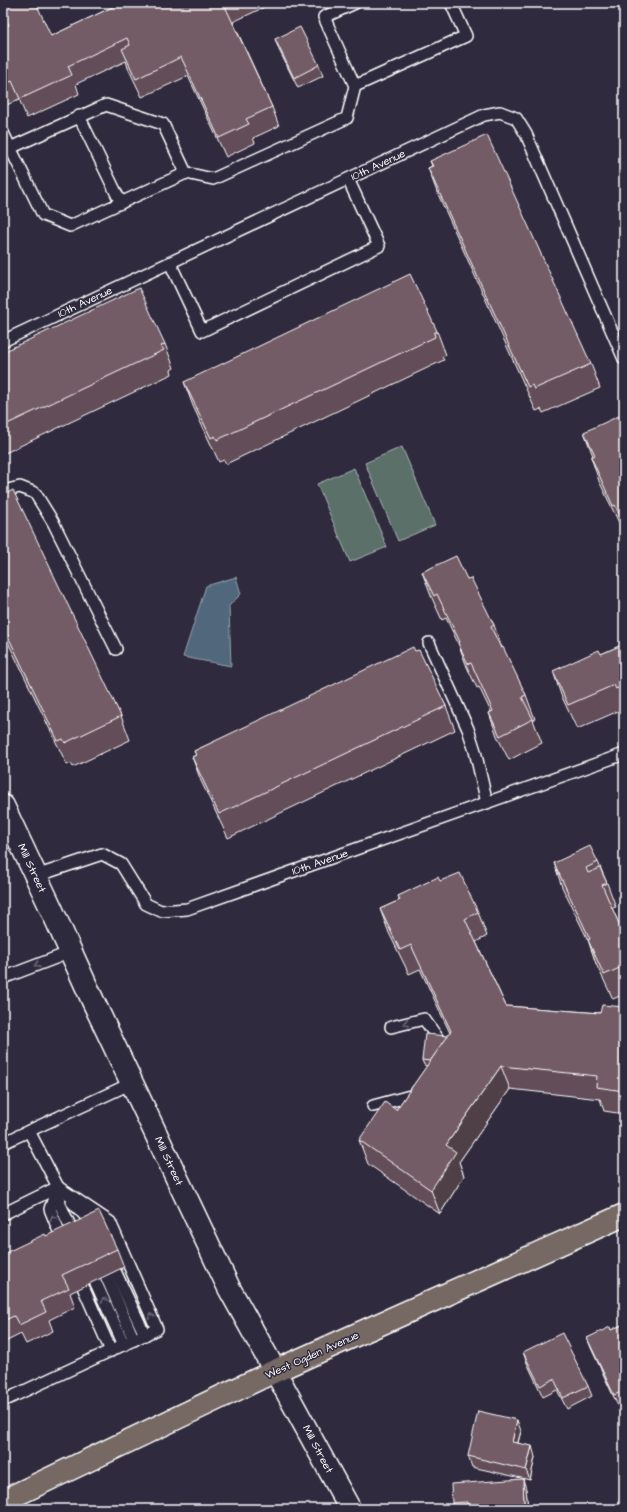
<svg xmlns="http://www.w3.org/2000/svg" width="627" height="1512" font-family="'Architects Daughter',sans-serif">
<style>
.green{fill:#5a6f69;stroke:#acb7b4}
.water{fill:#51687b;stroke:#97a4b0}
.lines{fill:none;stroke-linecap:round;stroke-linejoin:round}
.lane-casing{stroke:#fff;stroke-width:14}
.street-casing{stroke:#fff;stroke-width:24}
.secondary-casing{stroke:#fff;stroke-width:25}
.primary-casing{stroke:#fff;stroke-width:25}
.lane{stroke:#2f2a3d;stroke-width:11}
.street{stroke:#2f2a3d;stroke-width:21}
.secondary{stroke:#2f2a3d;stroke-width:22}
.primary{stroke:#766964;stroke-width:22}
.wall{fill:#634e58;stroke:#fff}
.shaded-wall{fill:#504047;stroke:#fff}
.building{fill:#735b66;stroke:#fff}
.oneway{stroke:#6d6a77}
.labels{text-anchor:middle;dominant-baseline:central;stroke-width:3;stroke-linejoin:round;paint-order:stroke}
.street-label{font-size:11px;fill:#fff;stroke:#2f2a3d}
</style>
<rect width="100%" height="100%" fill="#2f2a3d"/>
<filter id="ink" filterUnits="userSpaceOnUse"><feTurbulence type="fractalNoise" baseFrequency=".025" numOctaves="2"/><feDisplacementMap in="SourceGraphic" scale="8" xChannelSelector="R" yChannelSelector="G"/><feConvolveMatrix kernelMatrix="1 2 1 2 8 2 1 2 1" color-interpolation-filters="sRGB"/></filter>
<g filter="url(#ink)">
<!-- green -->
<g class="green">
<polygon points="402,447 435,525 398,541 365,463"/>
<polygon points="354,468 387,547 350,562 317,484"/>
<polygon points="624,1490 624,1509 620,1509 619,1500"/>
</g>
<!-- water -->
<polygon class="water" points="236,577 241,594 229,606 231,666 183,657 206,586"/>
<g class="lines">
<defs>
<g id="lane">
<polyline points="355,86 466,36 451,3"/>
<polyline points="79,116 121,203"/>
<polyline points="3,133 4,135 43,215 70,226 186,173 163,124 106,105 10,148"/>
<polyline points="186,173 213,179 347,118 355,86 324,17 355,3"/>
<polyline points="170,263 202,331 379,246 348,179"/>
<polyline points="3,341 484,115 500,112 516,118 526,134 624,359"/>
<polyline points="3,491 20,487 35,493 53,522 116,649"/>
<polyline points="429,643 468,729 475,751 487,803"/>
<polyline points="36,876 102,854 121,864 146,904 161,911 187,909 624,754"/>
<polyline points="3,978 71,952"/>
<polyline points="391,1027 424,1019 439,1040"/>
<polyline points="373,1106 414,1095 417,1091"/>
<polyline points="3,1143 132,1083"/>
<polyline points="58,1187 50,1209 64,1244"/>
<polyline points="58,1190 59,1202 76,1239"/>
<polyline points="72,1202 93,1224 95,1228"/>
<polyline points="3,1214 58,1187 29,1131"/>
<polyline points="115,1271 145,1335"/>
<polyline points="106,1276 134,1340"/>
<polyline points="95,1281 124,1345"/>
<polyline points="83,1287 111,1351"/>
<polyline points="3,1401 157,1329 110,1222 58,1187"/>
</g>
<polyline id="street" points="275,1371 350,1509"/>
<polyline id="secondary" points="3,806 51,908 93,1001 229,1288 275,1371"/>
<polyline id="primary" points="3,1501 275,1371 624,1215"/>
</defs>
<!-- lane casing -->
<use href="#lane" class="lane-casing"/>
<!-- street casing -->
<use href="#street" class="street-casing"/>
<!-- secondary casing -->
<use href="#secondary" class="secondary-casing"/>
<!-- primary casing -->
<use href="#primary" class="primary-casing"/>
<!-- lane -->
<use href="#lane" class="lane"/>
<!-- street -->
<use href="#street" class="street"/>
<!-- secondary -->
<use href="#secondary" class="secondary"/>
<!-- primary -->
<use href="#primary" class="primary"/>
</g>
<!-- wall -->
<g class="wall">
<polygon points="3,3 51,36 121,3 273,3 233,22 272,107 279,126 253,138 255,143 226,157 188,76 142,97 128,68 126,61 76,84 79,94 27,118 19,99 7,105 3,97 3,47 6,45 3,38 3,27 7,26 3,17"/>
<polygon points="275,39 319,65 323,76 298,88 279,50"/>
<polygon points="430,161 591,364 600,388 543,413 541,409 536,411 437,192 428,168 432,166"/>
<polygon points="437,331 446,355 442,357 444,360 226,464 224,460 219,462 193,406 184,382"/>
<polygon points="165,344 174,368 171,370 172,374 3,454 3,352"/>
<polygon points="624,426 624,531 623,529 622,529 599,481 591,457 593,456 584,432"/>
<polygon points="3,495 121,716 130,740 73,767 71,763 67,765 3,632"/>
<polygon points="422,572 467,579 494,625 502,648 526,695 535,719 533,720 542,743 509,760 497,736 489,713 491,712 479,687 477,688 467,667 458,643 446,618 442,620 431,596"/>
<polygon points="624,644 624,712 623,709 577,729 561,695 553,671 601,654"/>
<polygon points="415,651 446,706 455,730 228,838 201,781 192,757 196,755 194,751"/>
<polygon points="598,862 607,883 616,907 612,908 620,926 624,924 624,994 613,999 596,964 588,940 562,887 554,863"/>
<polygon points="440,881 478,912 487,936 476,942 506,1006 600,1013 624,1007 624,1114 604,1111 600,1099 510,1089 459,1162 464,1176 440,1214 368,1164 359,1140 396,1110 427,1066 424,1065 422,1060 448,1036 450,1033 420,969 409,974 389,933 380,909 400,900 398,896"/>
<polygon points="46,1236 117,1249 124,1267 70,1293 75,1307 49,1320 53,1331 26,1344 21,1334 3,1343 3,1254"/>
<polygon points="624,1324 624,1403 618,1406 591,1348 587,1338 611,1330"/>
<polygon points="523,1352 588,1386 592,1396 567,1409 557,1390 543,1397 527,1363"/>
<polygon points="521,1431 518,1443 535,1457 530,1480 472,1467 468,1456"/>
<polygon points="526,1489 528,1509 454,1509 452,1503"/>
</g>
<!-- shaded-wall -->
<g class="shaded-wall">
<polygon points="501,1066 510,1089 459,1162 464,1176 440,1214 431,1190 446,1145"/>
<polygon points="517,1420 521,1431 515,1452 512,1442"/>
<polygon points="532,1446 535,1457 530,1480 526,1470"/>
<polygon points="523,1479 526,1489 528,1509 526,1509 524,1504"/>
</g>
<!-- building -->
<g class="building">
<polygon points="3,3 36,3 51,36 121,3 227,3 224,4 272,107 246,119 249,124 219,138 181,57 136,79 122,49 130,45 127,38 68,66 72,75 20,99 12,81 3,85 3,47 7,45 3,36 3,27 9,25 3,13"/>
<polygon points="300,27 319,65 294,78 275,39"/>
<polygon points="487,135 591,364 534,389 532,385 528,387 428,168 433,166 430,161"/>
<polygon points="410,274 437,331 434,333 435,337 217,440 215,436 211,438 184,382"/>
<polygon points="139,288 165,344 161,346 164,350 3,426 3,352"/>
<polygon points="619,416 624,426 624,524 615,505 613,506 591,457 595,455 584,432"/>
<polygon points="13,490 121,716 65,743 63,739 58,741 3,626 3,495"/>
<polygon points="456,556 467,579 471,578 494,625 491,627 501,648 503,647 526,695 522,697 533,719 500,736 489,713 493,711 471,663 468,664 458,643 460,642 437,594 434,596 422,572"/>
<polygon points="624,644 624,685 616,689 614,685 568,705 553,671 599,650 601,654"/>
<polygon points="413,647 415,651 419,650 446,706 219,814 192,757 196,755 194,751"/>
<polygon points="590,846 598,862 586,868 588,873 600,868 607,883 602,885 620,926 624,924 624,942 619,945 622,950 624,949 624,966 604,975 588,940 590,939 554,863"/>
<polygon points="460,873 478,912 465,919 506,1006 600,1013 602,1005 624,1007 624,1091 596,1087 597,1076 501,1066 446,1145 456,1152 431,1190 359,1140 385,1102 396,1110 451,1031 411,945 400,950 380,909 400,900 398,896 438,877 440,881"/>
<polygon points="425,1034 448,1036 430,1061 422,1060"/>
<polygon points="99,1211 117,1249 62,1275 69,1288 41,1301 46,1312 19,1325 14,1316 3,1321 3,1254 45,1234 46,1236"/>
<polygon points="624,1324 624,1391 614,1395 587,1338 610,1327 611,1330"/>
<polygon points="562,1333 588,1386 563,1398 554,1379 540,1386 523,1352"/>
<polygon points="478,1411 517,1420 512,1442 532,1446 526,1470 468,1456"/>
<polygon points="523,1479 524,1504 505,1506 505,1509 467,1509 467,1502 452,1503 451,1484"/>
</g>
<!-- one-way arrows -->
<defs><path id="oneway-chevron" d="M-2-3.5L2.5 0L-2 3.5" fill="none" stroke-width="1.6" stroke-linecap="round" stroke-linejoin="round"/></defs>
<g class="oneway">
<use href="#oneway-chevron" transform="translate(37 965) rotate(160)"/>
<use href="#oneway-chevron" transform="translate(406 1023) rotate(167)"/>
<use href="#oneway-chevron" transform="translate(53 1218) rotate(-111)"/>
<use href="#oneway-chevron" transform="translate(104 1300) rotate(-115)"/>
<use href="#oneway-chevron" transform="translate(151 1316) rotate(-113)"/>
</g>
</g>
<g class="labels">
<!-- street labels -->
<g class="street-label">
<text transform="translate(378 165) rotate(-25)">10th Avenue</text>
<text transform="translate(85 302) rotate(-25)">10th Avenue</text>
<text transform="translate(320 862) rotate(-19)">10th Avenue</text>
<text transform="translate(32 868) rotate(65)">Mill Street</text>
<text transform="translate(169 1161) rotate(65)">Mill Street</text>
<text transform="translate(312 1355) rotate(-24)">West Ogden Avenue</text>
<text transform="translate(318 1449) rotate(62)">Mill Street</text>
</g>
</g>
<!-- margin -->
<rect width="627" height="1512" fill="none" stroke="#2f2a3d" stroke-width="16"/>
<rect x="8" y="8" width="611" height="1496" fill="none" stroke="#fff" stroke-width="1.5" filter="url(#ink)"/>
</svg>
